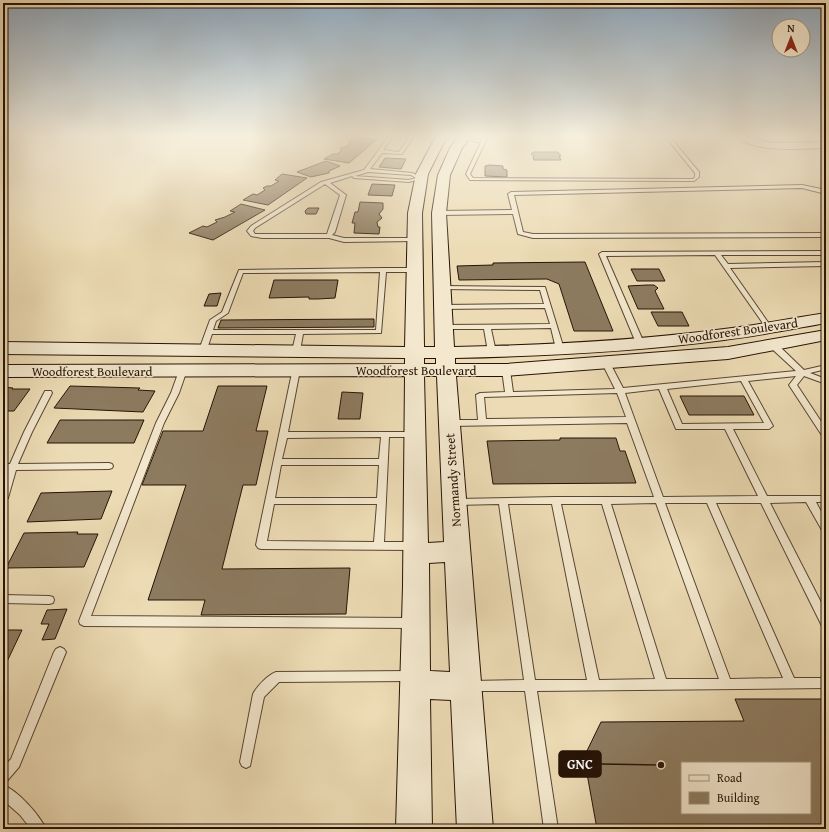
<svg xmlns="http://www.w3.org/2000/svg" width="829" height="832" font-family="'Gentium Book Plus',serif">
<style>
.building{fill:#8d7b60;stroke:#271306;fill-rule:evenodd}
.lines{fill:none;stroke-linecap:round;stroke-linejoin:round}
.service-casing{stroke:#584532;stroke-width:2}
.minor-casing{stroke:#584532;stroke-width:2}
.secondary-casing{stroke:#271306;stroke-width:2}
.service{fill:#f3e8ce;fill-rule:evenodd}
.minor{fill:#f3e8ce;fill-rule:evenodd}
.secondary{fill:#f3e8ce;fill-rule:evenodd}
.labels{text-anchor:middle;dominant-baseline:central;stroke-width:3;stroke-linejoin:round;paint-order:stroke}
.street-label{font-size:13px;fill:#271306;stroke:#f3e8ce}
.leader{fill:none;stroke:#271306;stroke-width:1.5}
.callout-dot{fill:#271306;stroke:#f3e8ce;stroke-width:1.5}
.callout{fill:#271306;stroke:#271306;stroke-width:1.5}
.callout-label{font-size:14px;text-anchor:middle;font-weight:bold;fill:#fff}
</style>
<rect width="100%" height="100%" fill="#ecdbb4"/>
<filter id="stains"><feTurbulence type="fractalNoise" baseFrequency=".005" numOctaves="4"/><feColorMatrix values="0 0 0 0 .2 0 0 0 0 .09 0 0 0 0 .02 0 0 0 .5 -.17"/></filter>
<radialGradient id="worn" r=".72"><stop offset=".6" stop-color="#630" stop-opacity="0"/><stop offset="1" stop-color="#630" stop-opacity=".3"/></radialGradient>
<!-- building -->
<g class="building">
<polygon points="353,137 376,140 349,163 324,159 333,154 337,154 342,150 340,149 342,147 346,147 351,143 348,142"/>
<polygon points="533,152 558,152 561,156 559,156 561,160 534,160 533,157 534,156 531,154"/>
<polygon points="385,158 406,159 401,169 379,167"/>
<polygon points="326,161 340,166 329,171 329,173 311,177 297,172"/>
<polygon points="489,165 503,166 503,169 507,170 507,177 485,176 485,166"/>
<polygon points="282,174 307,178 268,205 243,200 253,194 257,195 265,190 263,188 267,186 271,186 279,181 275,180"/>
<polygon points="372,184 395,185 392,196 368,195"/>
<polygon points="360,202 383,203 383,209 379,214 382,218 377,222 378,227 380,227 379,234 354,233 355,223 352,223 355,212 358,212"/>
<polygon points="241,204 265,210 213,240 189,233 203,226 207,227 217,222 215,220 225,217 235,212 230,211"/>
<polygon points="308,208 319,208 316,214 306,214 305,211"/>
<polygon points="585,262 613,331 574,331 559,284 547,279 459,280 457,266 493,265 493,263"/>
<polygon points="631,269 659,269 665,281 637,281"/>
<polygon points="274,280 338,280 335,298 318,299 309,299 309,297 269,298"/>
<polygon points="647,285 654,285 658,288 655,291 664,309 638,309 628,286"/>
<polygon points="221,293 217,306 204,306 209,294"/>
<polygon points="651,312 682,312 689,326 658,326"/>
<polygon points="374,319 374,327 218,328 221,320"/>
<polygon points="70,386 140,388 138,390 155,391 143,412 54,408"/>
<polygon points="218,386 267,386 256,431 268,431 256,485 243,485 222,569 350,568 346,614 201,615 205,600 148,600 186,485 142,485 163,431 203,431"/>
<polygon points="3,387 13,388 12,389 30,389 14,411 3,411"/>
<polygon points="342,392 363,393 360,419 338,419"/>
<polygon points="680,396 744,396 754,415 689,415"/>
<polygon points="60,420 144,420 134,443 47,443"/>
<polygon points="560,438 616,438 620,451 625,451 636,483 493,484 487,441 560,440"/>
<polygon points="112,491 101,519 27,522 41,493"/>
<polygon points="78,532 77,534 98,534 84,567 6,568 24,533"/>
<polygon points="67,609 55,639 42,640 49,624 41,624 47,610"/>
<polygon points="3,630 22,630 3,670"/>
<path d="M735 699H826V829H746L745 827 597 829 584 757 601 722 744 721ZM682 763H810V813H682Z"/>
</g>
<g class="lines">
<defs>
<g id="service">
<path d="M389 136H393L383 150 399 152 410 136H414L402 154 382 153 370 169 412 173 423 178 409 182 354 178 352 176 330 183 346 195 335 232 332 235 344 238H414L416 239V241L344 242 329 238H262L251 236 247 231 251 226 321 182 364 170ZM368 172 411 175 416 178 409 180 355 176ZM325 184 340 195 327 234H255L253 231 255 228Z"/>
<polygon points="484,136 488,136 470,174 473,178 693,179 695,177 695,173 665,136 669,136 699,172 699,177 694,181 470,180 466,174 481,142 460,139 462,138 482,140"/>
<polygon points="802,185 826,190 826,194 802,188 514,195 523,232 533,234 826,233 826,237 533,238 518,234 513,214 439,215 436,213 439,211 512,210 508,194 511,192"/>
<polygon points="826,251 826,255 721,255 728,264 826,262 826,266 730,268 772,328 769,330 767,329 715,255 606,256 644,343 640,345 636,343 599,254 602,252"/>
<path d="M383 268H414L417 270 414 272H386L381 333 303 334 300 351 296 353 292 351 296 334H212L206 352H203L199 350 210 320 222 312 239 270ZM380 272 376 330H213L216 321 228 313 243 273Z"/>
<polygon points="441,286 545,287 564,349 560,351 556,349 551,328 491,329 496,352 492,354 488,352 484,329 444,329 441,327 444,325 550,324 545,308 442,309 439,307 442,305 544,304 540,290 439,289 439,287"/>
<path d="M771 344H777L804 370 826 365V369L810 373 826 379V384L804 376 797 385 826 429V438L823 437 789 385 796 376 748 381 773 426 769 429H733L767 496H826V502H816L826 521V533L823 532 806 502 770 503 826 612V628L822 626 761 503H716L794 678H826V688L537 691 558 829H544L525 691H471L467 690 465 686 467 682 471 681 524 680 499 504 456 505 453 504 451 502 453 500 456 499 556 497H654L627 423 449 426 445 423 449 420H478L476 395 480 393 505 392 502 370 506 368 510 370 513 392 615 389 602 363 606 361 610 363 623 388 796 371 771 348 770 346ZM741 381 764 423 682 424 667 389ZM659 389 676 429H725L758 496 663 497 625 393ZM617 393 626 417 486 419 484 397ZM656 503 719 679H666L611 504ZM665 503H707L783 678 730 679ZM508 504H552L587 680H535ZM561 504H602L655 679 599 680Z"/>
<polygon points="180,368 183,368 187,370 179,393 164,423 91,616 412,618 416,620 417,623 416,626 412,628 84,626 80,624 79,621 156,423 171,393"/>
<path d="M293 368H296L300 370 288 432H417L418 434 417 436 414 437H389L384 542H414L417 543 419 546 417 549 414 550 261 549 258 548 256 545ZM381 437 379 459H282L287 438ZM281 465H379L377 498H275ZM274 504H377L374 542 267 541Z"/>
<polygon points="45,391 51,391 52,393 32,432 18,464 109,463 112,464 113,466 112,468 109,469 16,470 8,498 6,500 3,501 3,483 7,470 3,470 3,464 10,464 24,432"/>
<polygon points="3,595 49,596 53,597 54,600 53,603 49,604 3,603"/>
<polygon points="60,647 64,649 66,652 19,767 7,781 3,783 3,767 11,759 54,652 56,649"/>
<path d="M410 671 414 672 416 676 414 680 410 681 279 682 264 697 250 766 246 768 242 766 240 762 253 694C257 686 268 675 276 672Z"/>
<path d="M3 785C18 791 39 814 46 829H31L20 815 3 800Z"/>
</g>
<path id="minor" d="M737 136H747L771 143 826 142V148C802 148 755 154 737 136Z"/>
<path id="secondary" d="M436 136H447L428 174 422 213 424 347H435L432 213 438 175 450 148 459 136H471L462 148 450 175 446 213 454 347C544 345 634 341 724 329 758 325 792 318 826 313V323C792 329 758 336 724 340 635 352 545 356 455 358V364H506L728 347 826 330V340L728 359 506 376H456L493 829H457L451 700 430 699 432 829H396L403 586 405 376 3 377V365L405 364V358L3 354V342L405 347 408 213 416 174ZM424 358H436V364H424ZM424 376H437L444 542 428 543ZM445 562 450 672 430 671 429 563Z"/>
</defs>
<!-- service casing -->
<use href="#service" class="service-casing"/>
<!-- minor casing -->
<use href="#minor" class="minor-casing"/>
<!-- secondary casing -->
<use href="#secondary" class="secondary-casing"/>
<!-- service -->
<use href="#service" class="service"/>
<!-- minor -->
<use href="#minor" class="minor"/>
<!-- secondary -->
<use href="#secondary" class="secondary"/>
</g>
<!-- sky -->
<linearGradient id="sky" x2="0" y2="1"><stop stop-color="#8fa8bc"/><stop offset="0.54" stop-color="#f6efdd"/><stop offset="1" stop-color="#f6efdd" stop-opacity="0"/></linearGradient>
<rect width="829" height="252" fill="url(#sky)"/>
<g class="labels">
<!-- street labels -->
<g class="street-label">
<text transform="translate(738 331) rotate(-8)">Woodforest Boulevard</text>
<text x="416" y="370">Woodforest Boulevard</text>
<text x="92" y="371">Woodforest Boulevard</text>
<text transform="translate(453 480) rotate(-94)">Normandy Street</text>
</g>
</g>
<!-- callouts -->
<path class="leader" d="M661 765L601 764"/>
<circle class="callout-dot" cx="661" cy="765" r="4"/>
<rect class="callout" x="559" y="751" width="42" height="26" rx="4"/>
<g class="callout-label">
<text x="580" y="769">GNC</text>
</g>
<!-- margin -->
<rect width="829" height="832" fill="none" stroke="#ecdbb4" stroke-width="16"/>
<rect x="4" y="4" width="821" height="824" fill="none" stroke="#271306" stroke-width="2"/>
<rect x="8" y="8" width="813" height="816" fill="none" stroke="#271306"/>
<!-- legend -->
<rect x="681" y="762" width="130" height="52" fill="#f3e8ce" stroke="#a1937e"/>
<rect x="689" y="775" width="20" height="6" fill="#f3e8ce" stroke="#a1937e"/>
<text x="717" y="782" font-size="12" fill="#271306">Road</text>
<rect x="689" y="792" width="20" height="12" fill="#8d7b60" stroke="#a1937e"/>
<text x="717" y="802" font-size="12" fill="#271306">Building</text>
<!-- north arrow -->
<g transform="translate(791 38)"><circle r="19" fill="#f3e8ce" stroke="#a1937e"/>
<path d="M0-3L7 15L0 10L-7 15Z" fill="#8f2418"/>
<text y="-6" font-size="11" font-weight="bold" text-anchor="middle" fill="#271306">N</text>
</g>
<rect width="100%" height="100%" filter="url(#stains)"/>
<rect width="100%" height="100%" fill="url(#worn)"/>
</svg>
